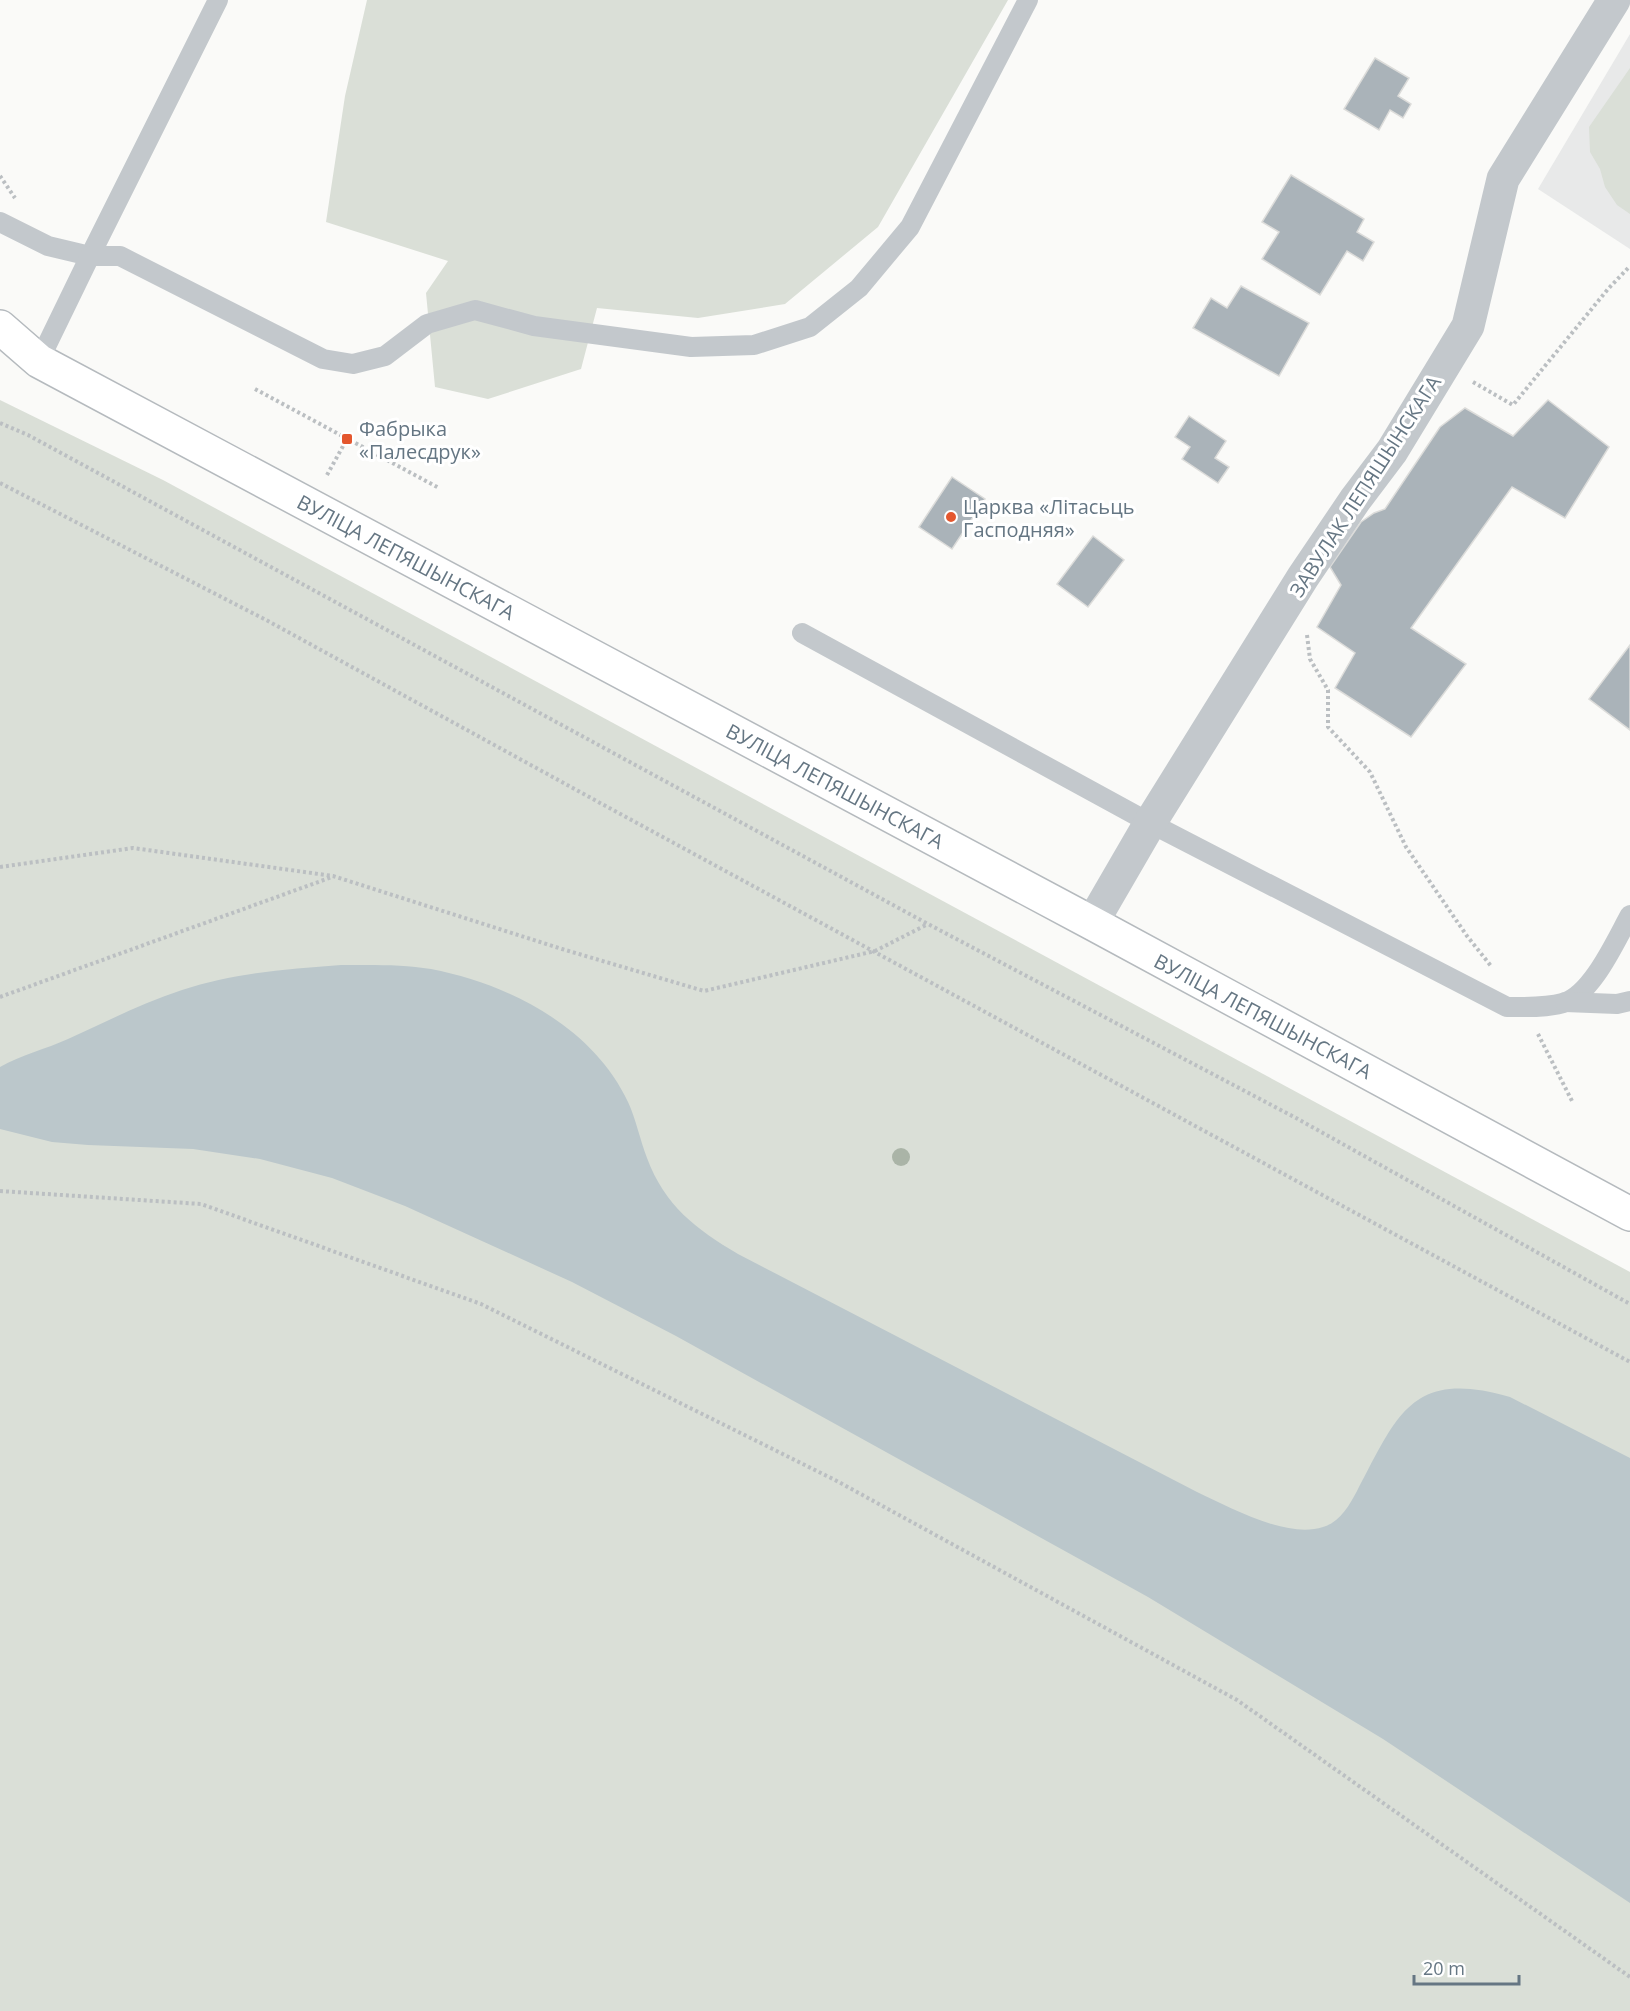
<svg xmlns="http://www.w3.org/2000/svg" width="1630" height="2011" font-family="'Open Sans',sans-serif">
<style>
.built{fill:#e8e9e9}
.green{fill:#dadfd7}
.water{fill:#bbc7cb}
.building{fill:#aab3b9;stroke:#dcdcda;stroke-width:1.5}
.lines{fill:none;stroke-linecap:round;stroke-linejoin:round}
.primary-casing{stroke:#b5babe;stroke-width:36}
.path{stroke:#bbbfc2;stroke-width:4;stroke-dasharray:3 3;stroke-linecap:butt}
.lane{stroke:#c3c8cc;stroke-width:20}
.street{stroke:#c3c8cc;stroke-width:33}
.primary{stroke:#fff;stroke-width:33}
.tree{fill:#aab4a7}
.poi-dot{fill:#e4572e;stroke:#fff;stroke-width:2}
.labels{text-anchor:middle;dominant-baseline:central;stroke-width:6;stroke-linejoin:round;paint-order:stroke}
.poi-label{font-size:20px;fill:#657683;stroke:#fff;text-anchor:start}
.street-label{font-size:20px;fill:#657683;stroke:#fff}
</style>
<rect width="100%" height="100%" fill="#fafaf8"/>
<!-- built -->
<polygon class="built" points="1630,34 1630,249 1538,189"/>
<!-- green -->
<g class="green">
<polygon points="367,0 1008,0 878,227 785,304 698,318 597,308 581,369 488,399 435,387 426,293 448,261 326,222 345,96"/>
<polygon points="1630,68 1630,214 1617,205 1605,187 1600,169 1590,152 1589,127"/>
<polygon points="0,400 163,480 1630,1272 1630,2011 0,2011"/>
</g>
<!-- water -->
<path class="water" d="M341 965C371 965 402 964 431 969 509 984 593 1027 628 1102 636 1119 640 1140 647 1158 665 1206 696 1229 738 1254L1197 1492C1230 1507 1286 1539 1323 1527 1340 1522 1349 1506 1357 1491 1397 1416 1411 1368 1510 1397L1630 1458V1903L1383 1739 1148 1597 676 1336 572 1282 405 1206 332 1178 260 1159 193 1149 88 1145 52 1142 0 1129V1067C21 1055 46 1049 68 1039 106 1022 142 1003 182 990 233 973 287 969 341 965Z"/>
<!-- building -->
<g class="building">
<polygon points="1375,58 1409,78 1398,96 1411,104 1403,118 1390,110 1379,130 1344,109"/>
<polygon points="1291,175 1364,219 1357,232 1374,242 1363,261 1347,251 1320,295 1262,259 1279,232 1262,222"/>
<polygon points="1241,286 1309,323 1279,376 1193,328 1211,298 1227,308"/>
<polygon points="1548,400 1609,447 1565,518 1512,487 1411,628 1466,664 1411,737 1335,688 1355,653 1317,627 1341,585 1330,567 1361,522 1374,513 1385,509 1440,427 1465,408 1513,436"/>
<polygon points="1189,416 1226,441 1215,458 1229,467 1218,483 1182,459 1190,447 1175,437"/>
<polygon points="952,477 985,499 952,549 919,527"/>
<polygon points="1093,536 1124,560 1088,607 1057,584"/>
<polygon points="1630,645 1630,730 1589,699"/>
</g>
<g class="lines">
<defs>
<polyline id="primary" points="0,327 39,361 1092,923 1630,1214"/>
</defs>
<!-- primary casing -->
<use href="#primary" class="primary-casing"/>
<!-- path -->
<g class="path">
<polyline points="0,176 15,198"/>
<polyline points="1473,382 1513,405 1608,289 1630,266"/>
<polyline points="255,389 439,488"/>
<polyline points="0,423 28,435 928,924 1296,1118 1630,1304"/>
<polyline points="327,475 347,439"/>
<polyline points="0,483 268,621 602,804 1630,1362"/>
<polyline points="1307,635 1310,659 1328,690 1328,727 1370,772 1406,847 1467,936 1491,966"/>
<polyline points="0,867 133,848 333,876 562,949 704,991 875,951 928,924"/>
<polyline points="0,997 332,877"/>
<polyline points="1538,1034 1572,1101"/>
<polyline points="0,1191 201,1204 481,1304 835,1480 1237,1700 1630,1977"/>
</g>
<!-- lane -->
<g class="lane">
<polyline points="0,222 48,246 90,256 218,0"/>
<polyline points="39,361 90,256 120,256 323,359 353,364 385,356 427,324 475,310 534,326 691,347 754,345 810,327 859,288 910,227 1028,0"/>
<path d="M802 633 1150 823 1507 1007C1525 1007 1545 1008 1563 1003 1592 995 1616 940 1630 915"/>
<polyline points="1565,1002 1617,1004 1630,1001"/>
</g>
<!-- street -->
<polyline class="street" points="1092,923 1150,823 1303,577 1355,500 1392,451 1468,326 1503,179 1614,0"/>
<!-- primary -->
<use href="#primary" class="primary"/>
</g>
<!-- trees -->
<circle class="tree" cx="901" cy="1157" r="9"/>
<!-- markers -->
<g class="poi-dot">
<rect x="341" y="433" width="12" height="12" rx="3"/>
<circle cx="951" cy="517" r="6"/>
</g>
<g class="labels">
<!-- poi labels -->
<g class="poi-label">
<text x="359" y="428">Фабрыка<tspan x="359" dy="23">«Палесдрук»</tspan></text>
<text x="963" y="506">Царква «Літасьць<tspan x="963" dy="23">Гасподняя»</tspan></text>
</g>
<!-- street labels -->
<g class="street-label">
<text transform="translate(1365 486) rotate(-57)">ЗАВУЛАК ЛЕПЯШЫНСКАГА</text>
<text transform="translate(406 557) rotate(28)">ВУЛІЦА ЛЕПЯШЫНСКАГА</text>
<text transform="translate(835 786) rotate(28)">ВУЛІЦА ЛЕПЯШЫНСКАГА</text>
<text transform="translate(1263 1016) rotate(28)">ВУЛІЦА ЛЕПЯШЫНСКАГА</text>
</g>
</g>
<!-- scale -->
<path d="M1414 1975v9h105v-9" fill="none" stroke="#657683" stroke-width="3"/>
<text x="1423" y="1975" font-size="18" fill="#657683" stroke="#ffffff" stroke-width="4.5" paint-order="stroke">20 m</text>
</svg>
